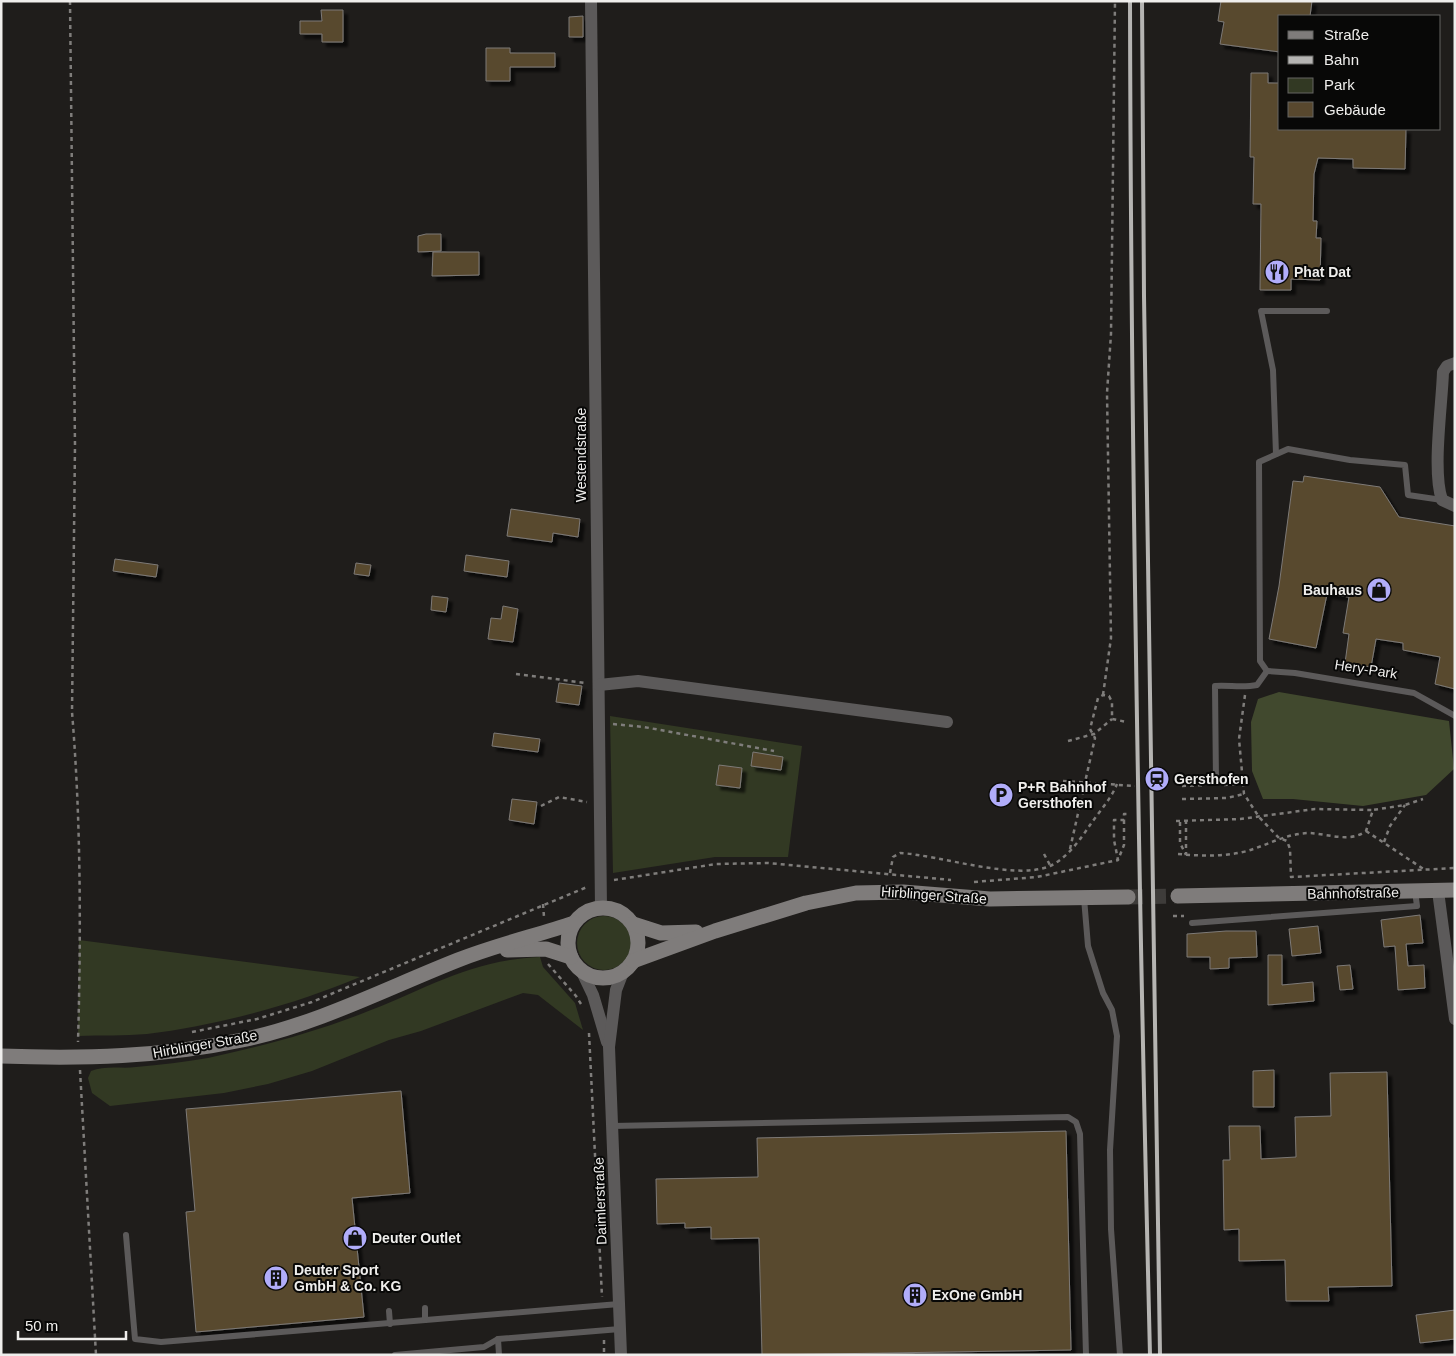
<svg xmlns="http://www.w3.org/2000/svg" width="1456" height="1356" font-family="Helvetica,sans-serif">
<style>
.green{fill:#323923}
.forest{fill:#41492e}
.building{fill:#58482e;stroke:#7d7a77;filter:url(#shadow)}
.lines{fill:none;stroke-linecap:round;stroke-linejoin:round}
.secondary-tunnel{stroke:#3e3c3a;stroke-width:15;stroke-dasharray:15 8;stroke-linecap:butt}
.path{stroke:#7f7d7b;stroke-width:2.5;stroke-dasharray:4 4;stroke-linecap:butt}
.lane{stroke:#5c5a5a;stroke-width:6}
.street{stroke:#5c5a5a;stroke-width:12}
.secondary{stroke:#7f7c7b;stroke-width:15}
.rail{stroke:#b5b4b2;stroke-width:4}
.labels{text-anchor:middle;dominant-baseline:central;stroke-width:4;stroke-linejoin:round;paint-order:stroke}
.poi-label{font-size:14px;font-weight:bold;fill:#efeeec;stroke:#080807;text-anchor:start}
.street-label{font-size:14px;fill:#efeeec;stroke:#080807}
</style>
<defs>
<filter id="shadow"><feDropShadow dx="4.5" dy="4.5" stdDeviation="1" flood-color="#0009"/></filter>
</defs>
<rect width="100%" height="100%" fill="#1f1d1b"/>
<!-- green -->
<g class="green">
<polygon points="610,716 802,746 788,857 715,857 613,873"/>
<circle cx="604" cy="943" r="27"/>
<path d="M79 940 360 977C293 1005 220 1025 147 1034 124 1036 101 1035 78 1036Z"/>
<path d="M540 957 543 967 575 1003 583 1030 538 995 523 993 421 1031 389 1040 312 1071 268 1084 224 1093 110 1106 92 1093 88 1078 91 1071C105 1065 122 1069 136 1067 160 1065 185 1062 208 1058 259 1047 312 1033 361 1014 425 990 469 960 540 957Z"/>
</g>
<!-- forest -->
<polygon class="forest" points="1279,692 1449,721 1454,769 1426,795 1363,806 1293,799 1263,799 1252,771 1251,722 1258,699"/>
<!-- building -->
<g class="building">
<polygon points="1221,1 1312,1 1310,16 1280,16 1280,52 1220,44 1224,22 1218,21"/>
<polygon points="321,10 343,10 343,42 322,42 322,34 300,34 300,21 322,21"/>
<polygon points="583,16 583,37 569,37 569,17"/>
<polygon points="486,48 510,48 510,53 555,53 555,67 510,67 510,81 486,81"/>
<polygon points="1251,73 1268,73 1268,83 1280,83 1280,129 1406,129 1405,169 1353,168 1353,159 1318,158 1314,174 1313,221 1317,221 1316,238 1321,238 1320,280 1291,279 1291,290 1260,290 1261,204 1253,204 1254,157 1250,157"/>
<polygon points="426,234 441,234 441,251 418,252 418,236"/>
<polygon points="433,252 479,252 479,275 432,276"/>
<polygon points="1304,476 1380,487 1399,517 1455,526 1455,689 1435,684 1440,657 1403,650 1403,643 1376,639 1371,667 1345,663 1349,634 1343,633 1349,597 1327,594 1316,648 1269,639 1279,586 1293,481 1303,482"/>
<polygon points="511,509 580,519 578,537 553,533 552,542 507,536"/>
<polygon points="466,555 509,561 507,577 464,571"/>
<polygon points="115,559 158,565 156,577 113,571"/>
<polygon points="356,563 371,565 369,576 354,574"/>
<polygon points="432,596 448,598 446,612 431,610"/>
<polygon points="503,606 518,609 513,642 488,639 491,618 501,619"/>
<polygon points="559,683 582,686 579,705 556,702"/>
<polygon points="494,733 540,739 538,752 492,746"/>
<polygon points="753,752 783,757 781,770 751,766"/>
<polygon points="719,765 742,768 740,788 716,785"/>
<polygon points="512,799 537,802 534,824 509,820"/>
<polygon points="1420,915 1423,943 1406,944 1408,966 1424,965 1425,988 1398,990 1395,946 1384,947 1381,920"/>
<polygon points="1318,926 1321,953 1292,956 1289,929"/>
<polygon points="1226,931 1256,931 1257,957 1229,958 1229,968 1210,969 1210,957 1187,957 1187,934"/>
<polygon points="1268,955 1282,955 1282,985 1313,982 1314,1001 1268,1005"/>
<polygon points="1350,965 1353,989 1340,990 1337,966"/>
<polygon points="1274,1070 1274,1107 1253,1107 1253,1071"/>
<polygon points="1387,1072 1392,1286 1328,1287 1329,1301 1286,1301 1285,1260 1239,1261 1239,1229 1224,1230 1223,1160 1230,1160 1229,1126 1260,1126 1261,1159 1296,1157 1295,1117 1331,1116 1330,1073"/>
<polygon points="401,1091 410,1193 352,1198 364,1317 196,1332 186,1212 195,1211 186,1109"/>
<polygon points="1066,1131 1071,1350 762,1355 759,1238 711,1239 711,1227 685,1228 685,1223 657,1224 656,1179 758,1177 757,1138"/>
<polygon points="1455,1310 1455,1339 1420,1343 1416,1315"/>
</g>
<g class="lines">
<!-- secondary-tunnel -->
<polyline class="secondary-tunnel" points="1128,897 1178,896"/>
<!-- path -->
<g class="path">
<path d="M70 1 75 445 72 712C81 821 81 933 78 1042"/>
<polyline points="516,674 586,683"/>
<polyline points="1103,695 1111,638 1107,393 1111,334 1115,1"/>
<polyline points="1245,695 1239,739 1244,794 1259,817 1279,838 1287,841 1290,849 1291,877 1455,868"/>
<polyline points="613,724 644,727 774,751"/>
<polyline points="1068,741 1094,734 1112,719"/>
<polyline points="1063,781 1135,786"/>
<polyline points="1224,785 1243,784"/>
<polyline points="1182,786 1206,785"/>
<polyline points="1182,799 1227,798 1244,794"/>
<polyline points="541,806 559,797 587,802"/>
<polyline points="1124,820 1124,845 1118,860 1114,840 1114,820 1124,820 1124,814 1128,814"/>
<polyline points="1186,820 1186,854"/>
<polyline points="1176,821 1240,819 1315,809 1373,810"/>
<polyline points="1180,822 1180,843 1186,855"/>
<polyline points="1366,831 1425,870"/>
<polyline points="1384,842 1390,826 1405,805"/>
<polyline points="1070,849 1095,738 1090,729 1098,698 1103,695 1109,696 1112,702 1112,719 1127,722"/>
<polyline points="1044,854 1050,865"/>
<path d="M1178 854C1202 856 1224 857 1247 851 1268 845 1287 833 1310 833 1328 834 1350 843 1366 831L1373 810 1405 805 1423 799"/>
<path d="M890 873 893 857 900 853C939 855 1015 881 1050 866 1067 858 1080 840 1090 825 1099 812 1111 799 1117 784"/>
<polyline points="614,880 716,864 768,863 951,880"/>
<polyline points="974,882 1037,877 1118,860"/>
<polyline points="543,904 544,917"/>
<polyline points="1173,916 1184,916"/>
<polyline points="548,964 576,996 581,1004"/>
<polyline points="192,1032 257,1019 312,1002 587,887"/>
<polyline points="589,1033 602,1297"/>
<polyline points="80,1070 96,1355"/>
<polyline points="604,1340 604,1355"/>
</g>
<!-- lane -->
<g class="lane">
<polyline points="1276,454 1273,370 1261,311 1327,311"/>
<polyline points="1267,671 1260,661 1259,462 1288,449 1350,460 1405,465 1408,495 1442,500"/>
<polyline points="1267,671 1295,673 1414,693 1455,716"/>
<path d="M1216 782 1215 686C1229 685 1243 688 1257 685L1267 671"/>
<polyline points="1084,898 1088,946 1103,993 1112,1010 1117,1036 1110,1150 1111,1229 1120,1355"/>
<polyline points="1192,923 1417,906 1415,891"/>
<polyline points="612,1126 1068,1117 1076,1122 1080,1134 1086,1355"/>
<polyline points="126,1235 135,1339 161,1342 619,1304"/>
<polyline points="425,1308 425,1320"/>
<polyline points="389,1311 390,1324"/>
<polyline points="498,1339 499,1355"/>
<polyline points="395,1355 484,1347 498,1339 620,1329"/>
</g>
<!-- street -->
<g class="street">
<polyline points="591,1 601,908"/>
<path d="M1455 363 1447 366 1443 372C1442 405 1432 471 1442 500L1455 506"/>
<polyline points="599,685 638,681 947,722"/>
<polyline points="1438,891 1455,1019"/>
<polyline points="581,970 593,995 607,1042"/>
<polyline points="621,1355 609,1047 616,990 623,972"/>
</g>
<!-- secondary -->
<g class="secondary">
<polyline points="1178,896 1455,890"/>
<circle cx="603" cy="943" r="35"/>
<polyline points="633,924 661,933 696,932"/>
<polyline points="507,950 546,949 571,957"/>
<polyline points="633,961 715,931 806,903 856,893 903,892 990,899 1128,897"/>
<path d="M1 1056C83 1059 162 1057 242 1040 318 1024 387 988 458 960 496 945 535 936 574 923"/>
</g>
<!-- rail -->
<g class="rail">
<path d="M1130 1C1131 452 1139 904 1150 1355"/>
<polyline points="1142,1 1144,296 1160,1355"/>
</g>
</g>
<!-- icons -->
<defs>
<symbol id="restaurant-disc" viewBox="-11 -11 22 22"><circle r="9.5" fill="#b1adfa" stroke="#080807"/><path d="M-5-6h1v4h1v-4h1v4h1v-4h1v5L-1.5 .5V6h-2V.5L-5-1ZM5-6V6H3V1.5H1.5Q1.5-4 5-6Z" fill="#111"/></symbol>
<symbol id="shop-disc" viewBox="-11 -11 22 22"><circle r="9.5" fill="#b1adfa" stroke="#080807"/><path d="M-5-2.5h2.3a2.7 3.5 0 0 1 5.4 0H5L5.5 6h-11ZM-1.5-2.5h3a1.5 2.3 0 0 0-3 0Z" fill="#111"/></symbol>
<symbol id="station-disc" viewBox="-11 -11 22 22"><circle r="9.5" fill="#b1adfa" stroke="#080807"/><path d="M-3-6H3Q5-6 5-4V2Q5 4 3 4L4.5 6H3L1.5 4h-3L-3 6H-4.5L-3 4Q-5 4-5 2V-4Q-5-6-3-6ZM-3.5-4v3h7v-3ZM-3.5 1v1.5H-2V1ZM2 1v1.5H3.5V1Z" fill="#111"/></symbol>
<symbol id="parking-disc" viewBox="-11 -11 22 22"><circle r="9.5" fill="#b1adfa" stroke="#080807"/><path d="M-3.5-5.5H1a3.5 3.5 0 0 1 0 7H-1V5.5H-3.5ZM-1-3.4V-.6H.8a1.4 1.4 0 0 0 0-2.8Z" fill="#111"/></symbol>
<symbol id="building-disc" viewBox="-11 -11 22 22"><circle r="9.5" fill="#b1adfa" stroke="#080807"/><path d="M-4-6H4V6H1V3H-1V6H-4ZM-2.5-4.3h1.7v1.8h-1.7ZM.8-4.3h1.7v1.8H.8ZM-2.5-1h1.7V.8h-1.7ZM.8-1h1.7V.8H.8Z" fill="#111"/></symbol>
</defs>
<g fill-rule="evenodd">
<use href="#restaurant-disc" x="1263" y="258" width="28" height="28"/>
<use href="#shop-disc" x="1365" y="576" width="28" height="28"/>
<use href="#station-disc" x="1143" y="765" width="28" height="28"/>
<use href="#parking-disc" x="987" y="781" width="28" height="28"/>
<use href="#shop-disc" x="341" y="1224" width="28" height="28"/>
<use href="#building-disc" x="262" y="1264" width="28" height="28"/>
<use href="#building-disc" x="901" y="1281" width="28" height="28"/>
</g>
<g class="labels">
<!-- poi labels -->
<g class="poi-label">
<text x="1294" y="272">Phat Dat</text>
<text x="1362" y="590" text-anchor="end">Bauhaus</text>
<text x="1174" y="779">Gersthofen</text>
<text x="1018" y="787">P+R Bahnhof<tspan x="1018" dy="16">Gersthofen</tspan></text>
<text x="372" y="1238">Deuter Outlet</text>
<text x="294" y="1270">Deuter Sport<tspan x="294" dy="16">GmbH &amp; Co. KG</tspan></text>
<text x="932" y="1295">ExOne GmbH</text>
</g>
<!-- street labels -->
<g class="street-label">
<text transform="translate(581 455) rotate(-90)">Westendstraße</text>
<text transform="translate(1366 669) rotate(9)">Hery-Park</text>
<text transform="translate(1353 893) rotate(-1)">Bahnhofstraße</text>
<text transform="translate(934 895) rotate(4)">Hirblinger Straße</text>
<text transform="translate(205 1044) rotate(-10)">Hirblinger Straße</text>
<text transform="translate(600 1201) rotate(-92)">Daimlerstraße</text>
</g>
</g>
<!-- border -->
<rect width="1456" height="1356" fill="none" stroke="#efeeec" stroke-width="5"/>
<!-- legend -->
<rect x="1278" y="15" width="162" height="115" fill="#080807" stroke="#646463"/>
<rect x="1288" y="31" width="25" height="8" fill="#7f7c7b" stroke="#646463"/>
<text x="1324" y="40" font-size="15" fill="#efeeec">Straße</text>
<rect x="1288" y="56" width="25" height="8" fill="#b5b4b2" stroke="#646463"/>
<text x="1324" y="65" font-size="15" fill="#efeeec">Bahn</text>
<rect x="1288" y="78" width="25" height="15" fill="#323923" stroke="#646463"/>
<text x="1324" y="90" font-size="15" fill="#efeeec">Park</text>
<rect x="1288" y="102" width="25" height="15" fill="#58482e" stroke="#646463"/>
<text x="1324" y="115" font-size="15" fill="#efeeec">Gebäude</text>
<!-- scale -->
<path d="M18 1331v8h108v-8" fill="none" stroke="#efeeec" stroke-width="2.5"/>
<text x="25" y="1331" font-size="15" fill="#efeeec" stroke="#080807" stroke-width="4" paint-order="stroke">50 m</text>
</svg>
